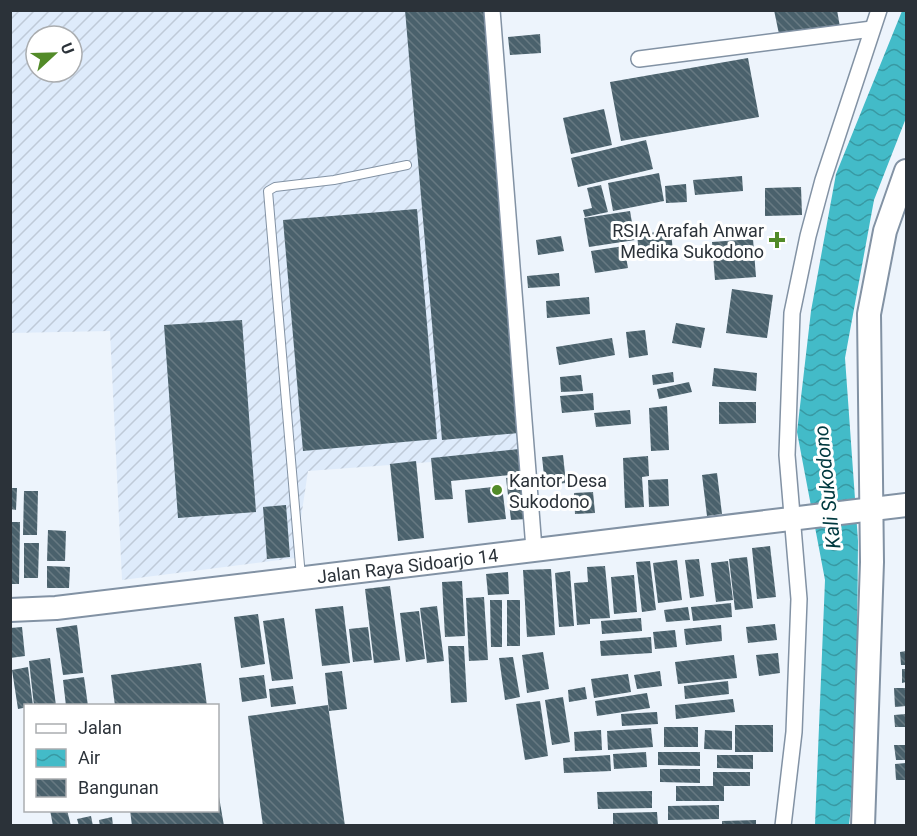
<svg xmlns="http://www.w3.org/2000/svg" width="917" height="836" font-family="Roboto,sans-serif">
<style>
.industrial{fill:url(#industrial-furrows);fill-rule:evenodd}
.water{fill:url(#water-waves)}
.building{fill:url(#building-back-hatch)}
.lines{fill:none;stroke-linecap:round;stroke-linejoin:round}
.service-casing{stroke:#8292a4;stroke-width:10}
.minor-casing{stroke:#8292a4;stroke-width:18}
.secondary-casing{stroke:#8292a4;stroke-width:26}
.service{stroke:#fff;stroke-width:8}
.minor{stroke:#fff;stroke-width:15}
.secondary{stroke:#fff;stroke-width:22}
.poi-dot{fill:#528b28;stroke:#fff;stroke-width:2}
.labels{text-anchor:middle;dominant-baseline:central;stroke-width:6;stroke-linejoin:round;paint-order:stroke}
.poi-label{font-size:18px;fill:#2b3239;stroke:#fff;text-anchor:end}
.street-label{font-size:18px;fill:#2b3239;stroke:#fff}
.water-label{font-size:20px;font-style:italic;fill:#00393f;stroke:#fff}
</style>
<defs>
<pattern id="industrial-furrows" width="10" height="10" patternUnits="userSpaceOnUse" patternTransform="scale(1.5)"><rect width="10" height="10" fill="#deebfb"/><path d="M-1 1l2-2M0 10L10 0M9 11l2-2" fill="none" stroke="#bfcad8"/></pattern>
<pattern id="water-waves" width="16" height="10" patternUnits="userSpaceOnUse" patternTransform="scale(1.5)"><rect width="16" height="10" fill="#43bbc8"/><path d="M0 5q4-4 8 0t8 0" fill="none" stroke="#3899a3"/></pattern>
<pattern id="building-back-hatch" width="6" height="6" patternUnits="userSpaceOnUse" patternTransform="scale(1.5)"><rect width="6" height="6" fill="#4a616c"/><path d="M-1 5l2 2M0 0l6 6M5-1l2 2" fill="none" stroke="#677982"/></pattern>
</defs>
<rect width="100%" height="100%" fill="#edf4fc"/>
<!-- industrial -->
<path class="industrial" d="M10 11H484L527 455 308 471 295 558 122 580 110 331 11 333ZM36 36H72V72H36Z"/>
<!-- water -->
<polygon class="water" points="902,11 906,11 906,118 874,200 845,358 858,541 856,760 849,825 815,825 825,580 797,432 811,311 836,174"/>
<!-- building -->
<g class="building">
<polygon points="405,10 484,10 519,433 442,440"/>
<polygon points="774,10 837,10 840,27 780,39"/>
<polygon points="540,34 541,53 510,55 508,37"/>
<polygon points="748,58 759,117 621,141 610,82"/>
<polygon points="604,109 612,145 571,154 563,118"/>
<polygon points="646,140 653,169 578,187 571,158"/>
<polygon points="659,173 664,201 613,211 608,183"/>
<polygon points="742,176 743,191 695,195 693,180"/>
<polygon points="686,184 687,202 666,203 665,186"/>
<polygon points="601,185 608,212 585,217 583,210 592,208 587,188"/>
<polygon points="801,187 802,215 765,216 765,188"/>
<polygon points="417,209 437,439 303,451 283,220"/>
<polygon points="630,211 635,240 589,247 584,218"/>
<polygon points="671,231 673,252 639,255 637,234"/>
<polygon points="561,236 564,251 538,255 536,240"/>
<polygon points="753,239 756,277 715,280 712,242"/>
<polygon points="624,246 628,268 595,273 591,251"/>
<polygon points="559,273 560,286 528,288 527,276"/>
<polygon points="732,289 773,295 767,338 726,333"/>
<polygon points="589,297 590,314 547,318 546,301"/>
<polygon points="242,320 256,512 178,518 164,325"/>
<polygon points="676,323 705,328 701,348 672,343"/>
<polygon points="645,330 648,355 629,358 626,332"/>
<polygon points="612,338 615,355 559,365 556,347"/>
<polygon points="714,368 757,373 756,391 712,386"/>
<polygon points="673,372 674,382 653,385 652,375"/>
<polygon points="581,375 583,391 561,392 560,377"/>
<polygon points="689,382 692,392 659,399 657,389"/>
<polygon points="593,393 594,410 562,413 560,396"/>
<polygon points="719,402 756,402 756,423 719,424"/>
<polygon points="667,406 669,450 651,451 649,408"/>
<polygon points="630,410 631,424 596,427 594,413"/>
<polygon points="519,449 521,474 451,481 453,499 435,500 431,458"/>
<polygon points="563,455 566,483 545,485 542,457"/>
<polygon points="648,456 649,476 642,477 644,507 625,508 623,458"/>
<polygon points="416,461 424,538 398,541 390,464"/>
<polygon points="717,473 722,514 707,516 702,475"/>
<polygon points="523,476 527,519 511,520 506,478"/>
<polygon points="668,479 669,506 649,507 648,480"/>
<polygon points="502,486 506,519 468,523 465,490"/>
<polygon points="10,488 17,488 16,510 10,509"/>
<polygon points="24,491 38,491 37,535 23,535"/>
<polygon points="593,492 595,513 575,514 574,493"/>
<polygon points="286,505 290,557 267,559 263,507"/>
<polygon points="10,522 20,522 19,584 10,584"/>
<polygon points="48,530 66,531 65,561 47,561"/>
<polygon points="24,543 39,543 38,578 24,578"/>
<polygon points="770,546 776,597 757,599 752,548"/>
<polygon points="747,557 753,608 735,610 729,559"/>
<polygon points="699,559 704,596 690,598 685,560"/>
<polygon points="677,560 682,600 658,603 653,563"/>
<polygon points="650,561 656,610 642,612 636,562"/>
<polygon points="728,561 733,600 716,602 711,563"/>
<polygon points="47,566 70,567 69,588 47,588"/>
<polygon points="605,566 610,618 590,619 590,624 577,625 574,583 588,582 587,567"/>
<polygon points="551,569 555,635 527,637 523,570"/>
<polygon points="570,571 574,626 559,627 555,573"/>
<polygon points="508,572 509,594 488,595 486,574"/>
<polygon points="634,575 637,612 614,614 611,577"/>
<polygon points="462,581 465,636 445,637 442,582"/>
<polygon points="390,586 400,660 374,663 365,589"/>
<polygon points="484,597 488,660 469,661 466,598"/>
<polygon points="490,600 502,600 502,647 491,647"/>
<rect x="507" y="600" width="13" height="46"/>
<polygon points="731,603 732,617 693,621 691,607"/>
<polygon points="343,606 350,663 322,666 315,609"/>
<polygon points="437,606 444,661 427,663 420,608"/>
<polygon points="688,607 690,620 666,622 664,610"/>
<polygon points="419,611 425,659 406,662 400,613"/>
<polygon points="258,614 265,664 241,668 234,617"/>
<polygon points="284,618 293,679 272,681 263,621"/>
<polygon points="641,618 642,631 602,634 601,621"/>
<polygon points="775,624 777,640 748,643 746,627"/>
<polygon points="77,625 83,673 63,675 56,628"/>
<polygon points="721,625 722,641 686,645 684,629"/>
<polygon points="22,627 25,656 10,658 10,628"/>
<polygon points="368,627 372,660 353,662 349,629"/>
<polygon points="675,630 677,647 655,649 653,632"/>
<polygon points="651,637 652,653 601,656 600,641"/>
<polygon points="448,646 464,646 467,702 451,703"/>
<polygon points="906,651 906,665 901,665 900,652"/>
<polygon points="543,652 549,689 527,693 522,655"/>
<polygon points="778,653 780,673 759,676 756,655"/>
<polygon points="734,655 737,678 678,684 675,662"/>
<polygon points="513,657 520,697 505,700 499,658"/>
<polygon points="50,658 56,706 34,706 29,661"/>
<polygon points="201,663 207,706 115,706 111,675"/>
<polygon points="28,667 33,706 18,709 12,670"/>
<polygon points="902,669 906,669 906,682 902,683"/>
<polygon points="342,671 347,709 329,711 325,673"/>
<polygon points="660,671 662,686 637,689 634,675"/>
<polygon points="628,674 631,692 594,698 591,679"/>
<polygon points="264,675 267,698 242,702 239,678"/>
<polygon points="84,677 88,706 66,706 63,680"/>
<polygon points="728,681 729,694 685,699 684,686"/>
<polygon points="293,686 296,704 271,707 269,689"/>
<polygon points="585,687 587,699 569,702 568,690"/>
<polygon points="894,688 906,688 906,706 895,707"/>
<polygon points="647,693 650,708 597,716 595,701"/>
<polygon points="563,697 570,742 552,745 545,700"/>
<polygon points="733,699 735,712 676,719 675,705"/>
<polygon points="540,701 548,756 525,760 516,704"/>
<polygon points="328,705 345,826 263,826 248,716"/>
<polygon points="657,712 658,724 622,726 621,714"/>
<polygon points="906,714 906,727 895,727 894,715"/>
<rect x="735" y="725" width="38" height="27"/>
<rect x="664" y="727" width="34" height="20"/>
<polygon points="651,728 653,747 608,750 607,731"/>
<polygon points="601,730 602,750 575,751 574,732"/>
<polygon points="705,730 732,731 732,750 704,749"/>
<polygon points="894,745 906,745 906,760 896,760"/>
<polygon points="646,752 647,767 614,769 613,754"/>
<polygon points="658,752 700,752 700,766 658,765"/>
<polygon points="610,755 611,771 564,773 563,758"/>
<polygon points="717,755 753,755 753,769 717,768"/>
<polygon points="906,763 906,780 896,780 895,764"/>
<polygon points="660,769 700,769 700,783 660,782"/>
<polygon points="713,772 750,772 750,786 724,786 724,801 676,801 676,786 713,786"/>
<polygon points="218,791 224,826 132,826 130,810 218,810"/>
<polygon points="652,791 652,808 598,809 597,792"/>
<polygon points="719,805 719,819 668,820 668,806"/>
<polygon points="50,810 67,810 71,826 53,826"/>
<polygon points="657,812 658,826 613,826 613,813"/>
<polygon points="91,816 93,826 79,826 77,819"/>
<polygon points="112,817 113,826 100,826 99,820"/>
<polygon points="756,820 756,826 722,826 722,821"/>
</g>
<g class="lines">
<defs>
<polyline id="service" points="301,577 268,191 275,187 334,180 407,165"/>
<g id="minor">
<polyline points="492,10 534,549"/>
<polyline points="639,59 872,29"/>
<polyline points="783,826 794,732 799,599 787,455 792,313 808,236 823,180 879,10"/>
</g>
<g id="secondary">
<path id="s1" d="M10 610 56 608 906 505"/>
<polyline points="863,826 872,562 869,314 885,231 906,171"/>
</g>
</defs>
<!-- service casing -->
<use href="#service" class="service-casing"/>
<!-- minor casing -->
<use href="#minor" class="minor-casing"/>
<!-- secondary casing -->
<use href="#secondary" class="secondary-casing"/>
<!-- service -->
<use href="#service" class="service"/>
<!-- minor -->
<use href="#minor" class="minor"/>
<!-- secondary -->
<use href="#secondary" class="secondary"/>
</g>
<!-- markers -->
<g class="poi-dot">
<path d="M774 231h6v6h6v6h-6v6h-6v-6h-6v-6h6z"/>
<circle cx="497" cy="490" r="6"/>
</g>
<g class="labels">
<!-- poi labels -->
<g class="poi-label">
<text x="764" y="230">RSIA Arafah Anwar<tspan x="764" dy="21">Medika Sukodono</tspan></text>
<text x="509" y="480" text-anchor="start">Kantor Desa<tspan x="509" dy="21">Sukodono</tspan></text>
</g>
<!-- street labels -->
<g class="street-label">
<text stroke="none"><textPath href="#s1" startOffset="400">Jalan Raya Sidoarjo 14</textPath></text>
</g>
<!-- water labels -->
<g class="water-label">
<text transform="translate(827 487) rotate(-96)">Kali Sukodono</text>
</g>
</g>
<!-- border -->
<rect width="917" height="836" fill="none" stroke="#2b3239" stroke-width="24"/>
<!-- legend -->
<rect x="24" y="704" width="195" height="108" fill="#ffffff" stroke="#aaadb0" stroke-width="1.5"/>
<rect x="36" y="724" width="30" height="9" fill="#ffffff" stroke="#aaadb0" stroke-width="1.5"/>
<text x="78" y="734" font-size="18" fill="#2b3239">Jalan</text>
<rect x="36" y="749" width="30" height="18" fill="url(#water-waves)" stroke="#aaadb0" stroke-width="1.5"/>
<text x="78" y="764" font-size="18" fill="#2b3239">Air</text>
<rect x="36" y="779" width="30" height="18" fill="url(#building-back-hatch)" stroke="#aaadb0" stroke-width="1.5"/>
<text x="78" y="794" font-size="18" fill="#2b3239">Bangunan</text>
<!-- north arrow -->
<g transform="translate(54 54) rotate(68)"><circle r="28" fill="#ffffff" stroke="#aaadb0" stroke-width="1.5"/>
<path d="M0-4.5L10 22L0 15L-10 22Z" fill="#528b28"/>
<text y="-9" font-size="16" font-weight="bold" text-anchor="middle" fill="#2b3239">U</text>
</g>
</svg>
